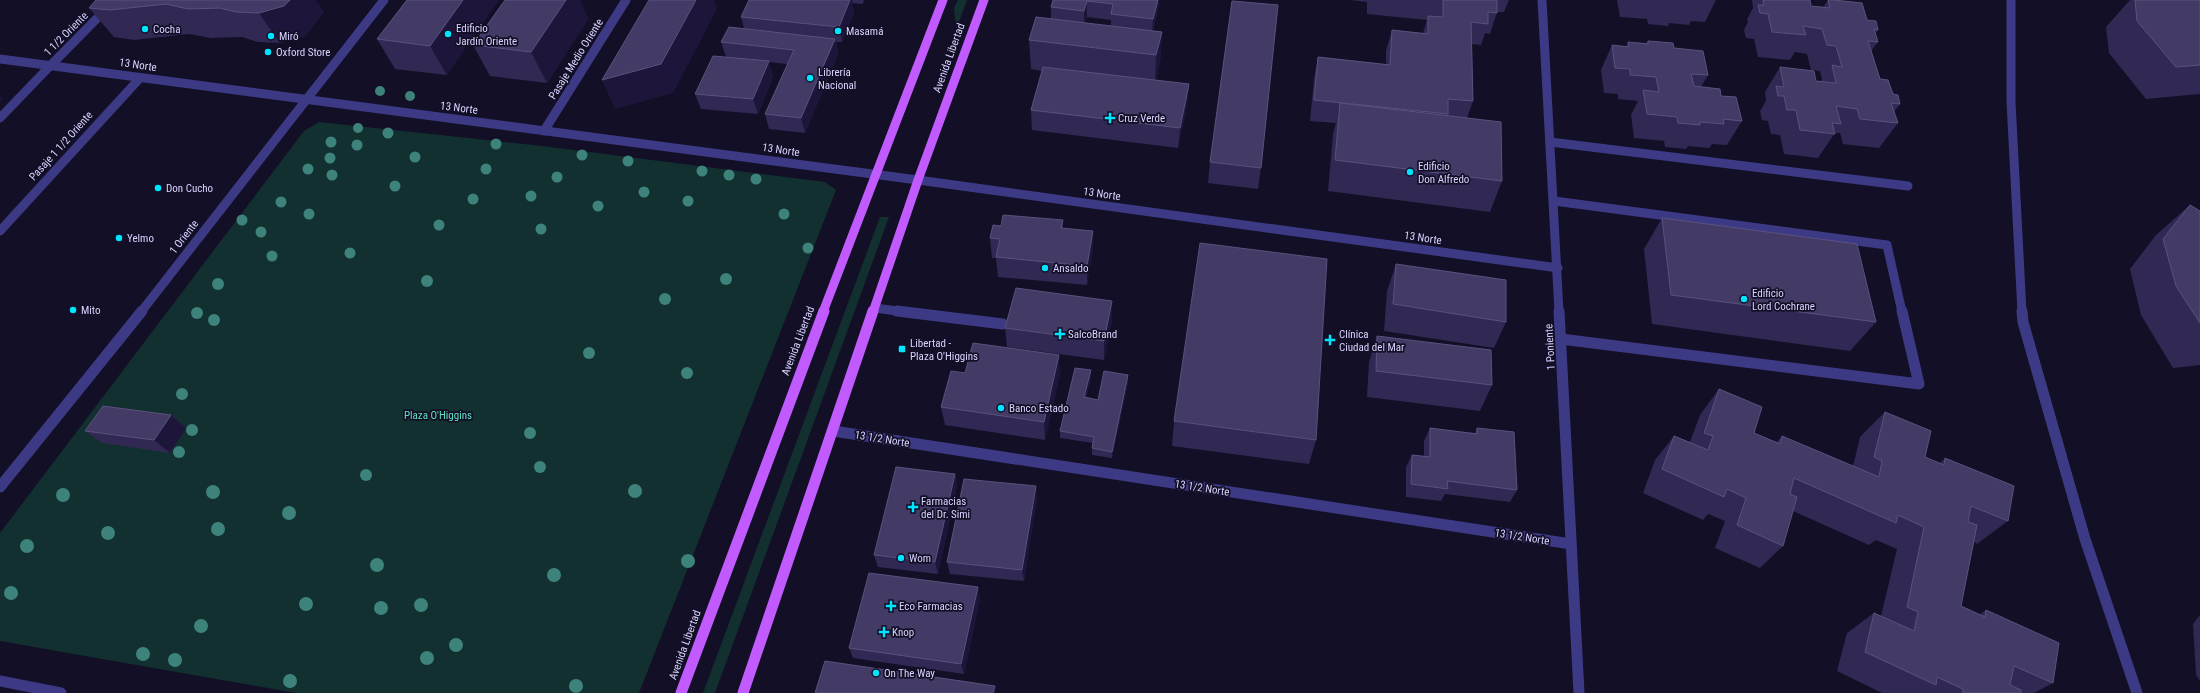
<svg xmlns="http://www.w3.org/2000/svg" width="2200" height="693" font-family="'Roboto Condensed',sans-serif">
<style>
.green{fill:#12302f}
.lines{fill:none;stroke-linecap:round;stroke-linejoin:round}
.lane-far1{stroke:#3d3a85;stroke-width:9}
.lane{stroke:#3d3a85;stroke-width:11}
.street-far1{stroke:#3d3a85;stroke-width:9}
.street{stroke:#3d3a85;stroke-width:11}
.primary-far1{stroke:#c25bff;stroke-width:9}
.primary{stroke:#c25bff;stroke-width:11}
.tree{fill:#3d827b}
.wall{fill:#312854;fill-rule:evenodd}
.shaded-wall{fill:#1d163a}
.building{fill:#433a66;stroke:#5a527e}
.poi-dot{fill:#00e5ff;stroke:#130f26;stroke-width:1.5}
.labels{text-anchor:middle;dominant-baseline:central;stroke-width:3.5;stroke-linejoin:round;paint-order:stroke}
.poi-label{font-size:11px;fill:#d9d4ff;stroke:#130f26;text-anchor:start}
.street-label{font-size:11px;fill:#d9d4ff;stroke:#130f26}
.park-label{font-size:11px;fill:#5fe0c0;stroke:#130f26}
</style>
<rect width="100%" height="100%" fill="#130f26"/>
<!-- green -->
<g class="green">
<polygon points="958,0 967,0 956,30 954,8"/>
<polygon points="319,122 542,146 825,182 836,190 639,693 296,693 0,641 0,533 304,131"/>
<polygon points="880,217 889,217 715,693 703,693"/>
</g>
<g class="lines">
<!-- lane-far1 -->
<g class="lane-far1">
<polyline points="2011,0 2011,102 2022,312"/>
<polyline points="0,118 50,66"/>
<polyline points="1550,142 1908,186"/>
<polyline points="1554,201 1887,245 1902,312"/>
<polyline points="875,308 905,312"/>
</g>
<!-- lane -->
<g class="lane">
<polyline points="897,311 1003,324"/>
<polyline points="2022,311 2023,322 2085,539 2137,693"/>
<polyline points="1561,339 1919,384 1902,311"/>
</g>
<!-- street-far1 -->
<g class="street-far1">
<polyline points="1542,0 1559,312"/>
<polyline points="0,59 918,180 1558,268"/>
<polyline points="50,66 115,0"/>
<polyline points="544,131 626,0"/>
<polyline points="0,231 140,78"/>
<polyline points="141,312 384,0"/>
</g>
<!-- street -->
<g class="street">
<polyline points="1559,311 1579,693"/>
<polyline points="833,431 1571,544"/>
<polyline points="0,487 142,311"/>
<polyline points="0,681 61,693"/>
</g>
<!-- primary-far1 -->
<g class="primary-far1">
<polyline points="823,312 943,0"/>
<polyline points="873,312 918,180 984,0"/>
</g>
<!-- primary -->
<g class="primary">
<polyline points="681,693 824,311"/>
<polyline points="743,693 873,311"/>
</g>
</g>
<!-- trees -->
<g class="tree">
<circle cx="380" cy="91" r="5"/>
<circle cx="410" cy="96" r="5"/>
<circle cx="358" cy="128" r="5"/>
<circle cx="388" cy="133" r="5.5"/>
<circle cx="331" cy="142" r="5.5"/>
<circle cx="496" cy="144" r="5.5"/>
<circle cx="357" cy="145" r="5.5"/>
<circle cx="582" cy="155" r="5.5"/>
<circle cx="415" cy="157" r="5.5"/>
<circle cx="330" cy="158" r="5.5"/>
<circle cx="628" cy="161" r="5.5"/>
<circle cx="308" cy="169" r="5.5"/>
<circle cx="486" cy="169" r="5.5"/>
<circle cx="702" cy="171" r="5.5"/>
<circle cx="332" cy="175" r="5.5"/>
<circle cx="729" cy="175" r="5.5"/>
<circle cx="557" cy="177" r="5.5"/>
<circle cx="756" cy="179" r="5.5"/>
<circle cx="395" cy="186" r="5.5"/>
<circle cx="644" cy="192" r="5.5"/>
<circle cx="531" cy="196" r="5.5"/>
<circle cx="473" cy="199" r="5.5"/>
<circle cx="688" cy="201" r="5.5"/>
<circle cx="281" cy="202" r="5.5"/>
<circle cx="598" cy="206" r="5.5"/>
<circle cx="309" cy="214" r="5.5"/>
<circle cx="784" cy="214" r="5.5"/>
<circle cx="242" cy="220" r="5.5"/>
<circle cx="439" cy="225" r="5.5"/>
<circle cx="541" cy="229" r="5.5"/>
<circle cx="261" cy="232" r="5.5"/>
<circle cx="808" cy="248" r="5.5"/>
<circle cx="350" cy="253" r="5.5"/>
<circle cx="272" cy="256" r="5.5"/>
<circle cx="726" cy="279" r="6"/>
<circle cx="427" cy="281" r="6"/>
<circle cx="218" cy="284" r="6"/>
<circle cx="665" cy="299" r="6"/>
<circle cx="197" cy="313" r="6"/>
<circle cx="214" cy="320" r="6"/>
<circle cx="589" cy="353" r="6"/>
<circle cx="687" cy="373" r="6"/>
<circle cx="182" cy="394" r="6"/>
<circle cx="192" cy="430" r="6"/>
<circle cx="530" cy="433" r="6"/>
<circle cx="179" cy="452" r="6"/>
<circle cx="540" cy="467" r="6"/>
<circle cx="366" cy="475" r="6"/>
<circle cx="635" cy="491" r="7"/>
<circle cx="213" cy="492" r="7"/>
<circle cx="63" cy="495" r="7"/>
<circle cx="289" cy="513" r="7"/>
<circle cx="218" cy="529" r="7"/>
<circle cx="108" cy="533" r="7"/>
<circle cx="27" cy="546" r="7"/>
<circle cx="688" cy="561" r="7"/>
<circle cx="377" cy="565" r="7"/>
<circle cx="554" cy="575" r="7"/>
<circle cx="11" cy="593" r="7"/>
<circle cx="306" cy="604" r="7"/>
<circle cx="421" cy="605" r="7"/>
<circle cx="381" cy="608" r="7"/>
<circle cx="201" cy="626" r="7"/>
<circle cx="456" cy="645" r="7"/>
<circle cx="143" cy="654" r="7"/>
<circle cx="427" cy="658" r="7"/>
<circle cx="175" cy="660" r="7"/>
<circle cx="290" cy="681" r="7"/>
<circle cx="576" cy="686" r="7"/>
</g>
<!-- wall -->
<g class="wall">
<polygon points="96,0 324,12 305,36 280,43 258,42 242,37 211,38 189,34 134,40 114,37 89,8"/>
<polygon points="407,0 447,75 395,69 377,39"/>
<polygon points="505,0 580,0 588,19 547,83 490,76 473,45"/>
<polygon points="749,0 864,0 863,4 852,3 854,12 842,42 836,42 838,54 805,133 769,129 765,114 787,64 769,62 773,77 758,114 701,109 695,94 726,57 721,42 744,28 741,17"/>
<path d="M1053 0H1159L1158 9 1153 31 1162 32 1160 62 1156 80 1189 84 1187 105 1178 148 1032 130 1031 110 1042 71 1031 69 1029 40 1051 19V7ZM1087 17 1111 20V26L1085 23Z"/>
<polygon points="1350,0 1509,0 1504,12 1497,12 1490,34 1485,33 1481,45 1472,44 1473,101 1467,118 1502,181 1490,212 1328,191 1333,134 1336,123 1310,121 1314,78 1318,57 1386,64 1386,51 1392,30 1423,33 1427,20 1367,14 1367,2"/>
<polygon points="1617,0 1716,0 1705,22 1691,21 1689,25 1669,23 1668,26 1648,24 1647,19 1620,17"/>
<polygon points="1752,0 1810,0 1811,6 1823,7 1828,0 1834,0 1867,20 1878,30 1875,34 1878,42 1871,51 1880,79 1900,104 1894,112 1898,123 1879,148 1843,144 1840,133 1835,133 1818,158 1784,154 1780,135 1771,134 1768,121 1762,120 1760,111 1766,101 1765,92 1780,67 1816,81 1821,81 1822,79 1820,71 1811,70 1807,54 1795,52 1790,60 1758,57 1754,39 1746,38 1744,30 1748,22 1747,19 1753,8"/>
<polygon points="2130,0 2200,0 2200,94 2146,99 2109,53 2106,27"/>
<polygon points="1648,41 1674,48 1708,75 1701,87 1721,96 1742,121 1727,145 1712,144 1709,148 1688,146 1686,149 1665,147 1664,141 1634,138 1631,115 1638,101 1618,99 1618,94 1604,93 1601,70 1612,45 1626,46 1628,42 1646,43"/>
<polygon points="1210,162 1261,168 1258,189 1208,183"/>
<polygon points="2190,205 2200,211 2200,365 2173,368 2141,315 2130,269 2156,235"/>
<polygon points="1662,218 1876,322 1850,351 1652,324 1644,249"/>
<polygon points="1063,220 1063,228 1093,250 1087,285 998,277 996,258 992,258 990,238 1001,226"/>
<polygon points="1396,264 1506,322 1494,348 1384,331 1387,291"/>
<polygon points="1112,320 1104,360 1007,347 1005,328"/>
<polygon points="1377,336 1492,385 1480,411 1367,397 1369,362"/>
<polygon points="1091,370 1091,377 1086,398 1098,400 1128,382 1112,458 1092,455 1092,448 1093,443 1060,438 1060,431"/>
<polygon points="965,373 1060,374 1045,440 945,425 941,407"/>
<polygon points="1719,389 1754,433 1777,442 1782,436 1853,466 1860,437 1885,412 1925,457 1940,463 1945,458 2008,521 1977,544 1974,542 1961,606 1979,615 1986,610 2053,683 2034,693 1882,693 1837,671 1847,633 1874,613 1881,616 1897,549 1876,540 1869,545 1793,511 1783,546 1760,568 1715,548 1725,521 1708,514 1703,520 1643,493 1655,460 1674,436 1690,442 1700,415"/>
<polygon points="171,415 186,428 170,453 102,443 85,431"/>
<polygon points="1174,421 1316,440 1309,464 1172,446"/>
<polygon points="1430,428 1475,433 1477,428 1517,490 1510,502 1445,494 1441,501 1406,497 1406,467 1412,455 1424,456 1424,441"/>
<polygon points="955,474 957,486 938,574 878,567 874,555"/>
<polygon points="1037,498 1024,581 950,574 947,562"/>
<polygon points="980,598 964,674 853,658 849,648"/>
<polygon points="2200,615 2200,681 2196,675 2193,624"/>
</g>
<!-- shaded-wall -->
<g class="shaded-wall">
<polygon points="290,0 316,0 324,12 305,36 280,43 259,13"/>
<polygon points="463,0 499,0 447,75 430,46"/>
<polygon points="566,0 580,0 588,19 547,83 531,52"/>
<polygon points="696,0 714,0 717,9 673,93 615,109 602,80"/>
<polygon points="850,0 852,0 854,12 842,42 839,27"/>
<polygon points="1158,0 1159,0 1158,9 1152,35 1153,19"/>
<polygon points="1087,1 1087,17 1084,27 1084,11"/>
<polygon points="1162,32 1160,62 1155,84 1156,55"/>
<polygon points="835,39 838,54 805,133 801,118"/>
<polygon points="769,61 773,77 758,114 753,99"/>
<polygon points="1189,84 1187,105 1178,148 1180,128"/>
<polygon points="0,96 3,99 0,102"/>
<polygon points="1093,231 1093,250 1087,285 1087,266"/>
<polygon points="1112,301 1112,320 1104,360 1104,341"/>
<polygon points="1059,355 1060,374 1045,440 1044,422"/>
<polygon points="1091,370 1091,377 1084,404 1084,397"/>
<polygon points="1128,375 1128,382 1112,458 1112,452"/>
<polygon points="171,415 186,428 170,453 154,440"/>
<polygon points="955,474 957,486 938,574 935,562"/>
<polygon points="1036,486 1037,498 1024,581 1022,570"/>
<polygon points="978,587 980,598 964,674 961,664"/>
<polygon points="995,686 996,693 993,693"/>
</g>
<!-- building -->
<g class="building">
<polygon points="96,0 290,0 284,6 259,13 236,12 220,8 188,9 166,4 110,10 89,8"/>
<polygon points="407,0 463,0 430,46 377,39"/>
<polygon points="505,0 566,0 531,52 473,45"/>
<polygon points="649,0 696,0 661,64 602,80"/>
<polygon points="749,0 850,0 839,27 741,17"/>
<polygon points="1053,0 1158,0 1153,19 1111,14 1113,4 1087,1 1084,11 1051,7"/>
<polygon points="1443,0 1497,0 1497,13 1488,12 1488,24 1471,22 1473,101 1448,99 1448,114 1314,100 1318,57 1390,65 1392,30 1428,34 1428,16 1443,17"/>
<polygon points="1763,0 1810,0 1811,6 1830,8 1828,0 1834,0 1862,3 1867,20 1876,21 1878,30 1874,29 1878,42 1868,41 1880,79 1888,80 1893,94 1898,95 1900,104 1891,103 1898,123 1860,119 1857,109 1836,106 1841,124 1832,123 1835,134 1800,130 1796,110 1787,110 1784,96 1778,96 1776,86 1784,87 1780,67 1814,71 1816,81 1836,83 1832,65 1842,67 1836,46 1827,45 1822,29 1803,26 1806,35 1772,32 1768,14 1760,13 1758,5 1764,5"/>
<polygon points="2135,0 2200,0 2200,65 2176,67 2137,21"/>
<polygon points="1232,1 1278,5 1261,168 1210,162"/>
<polygon points="1036,17 1162,32 1156,55 1029,40"/>
<polygon points="729,27 835,39 801,118 765,114 794,50 721,42"/>
<polygon points="1648,41 1673,43 1674,48 1703,51 1708,75 1691,74 1694,86 1720,89 1721,96 1736,97 1742,121 1723,119 1724,124 1700,122 1700,125 1678,123 1677,117 1647,114 1643,90 1659,92 1656,77 1630,75 1630,69 1615,68 1612,45 1629,47 1628,42 1648,44"/>
<polygon points="713,56 769,61 753,99 695,94"/>
<polygon points="1043,67 1189,84 1180,128 1031,110"/>
<polygon points="1340,103 1501,122 1502,181 1335,160"/>
<polygon points="2190,205 2200,211 2200,323 2176,286 2163,239"/>
<polygon points="1003,215 1063,220 1061,228 1093,231 1087,266 996,257 1000,239 990,238 993,225 1001,226"/>
<polygon points="1662,218 1857,244 1876,322 1671,295"/>
<polygon points="1200,243 1327,259 1316,440 1174,421"/>
<polygon points="1396,264 1506,280 1506,322 1393,304"/>
<polygon points="1016,288 1112,301 1104,341 1005,328"/>
<polygon points="1377,336 1491,350 1492,385 1376,371"/>
<polygon points="973,343 1059,355 1044,422 941,407 951,371 965,373"/>
<polygon points="1075,368 1091,370 1084,397 1098,400 1104,371 1128,375 1112,452 1092,448 1094,437 1060,431"/>
<polygon points="1719,389 1762,407 1754,433 1780,444 1782,436 1879,477 1882,461 1874,457 1885,412 1931,431 1925,457 1944,465 1945,458 2014,486 2008,521 1971,506 1968,522 1977,525 1961,606 1985,617 1986,610 2059,643 2053,683 2014,666 2010,685 2021,690 2021,693 1963,693 1963,689 1937,677 1936,685 1865,652 1874,613 1914,631 1918,612 1907,607 1924,527 1898,515 1896,523 1794,478 1790,494 1797,497 1783,546 1737,525 1746,498 1727,489 1724,497 1662,469 1674,436 1708,450 1713,436 1704,433"/>
<polygon points="103,406 171,415 154,440 85,431"/>
<polygon points="1430,428 1477,434 1477,428 1514,432 1517,490 1447,481 1448,489 1411,484 1412,455 1430,457"/>
<polygon points="896,467 955,474 935,562 874,555"/>
<polygon points="964,479 1036,486 1022,570 947,562"/>
<polygon points="869,573 978,587 961,664 849,648"/>
<polygon points="825,661 995,686 993,693 815,693"/>
</g>
<!-- markers -->
<g class="poi-dot">
<circle cx="145" cy="29" r="4"/>
<circle cx="838" cy="31" r="4"/>
<circle cx="448" cy="34" r="4"/>
<circle cx="271" cy="36" r="4"/>
<circle cx="268" cy="52" r="4"/>
<circle cx="810" cy="78" r="4"/>
<path d="M1108 112h4v4h4v4h-4v4h-4v-4h-4v-4h4z"/>
<circle cx="1410" cy="172" r="4"/>
<circle cx="158" cy="188" r="4"/>
<circle cx="119" cy="238" r="4"/>
<circle cx="1045" cy="268" r="4"/>
<circle cx="1744" cy="299" r="4"/>
<circle cx="73" cy="310" r="4"/>
<path d="M1058 328h4v4h4v4h-4v4h-4v-4h-4v-4h4z"/>
<path d="M1328 334h4v4h4v4h-4v4h-4v-4h-4v-4h4z"/>
<rect x="898" y="345" width="8" height="8" rx="2"/>
<circle cx="1001" cy="408" r="4"/>
<path d="M911 501h4v4h4v4h-4v4h-4v-4h-4v-4h4z"/>
<circle cx="901" cy="558" r="4"/>
<path d="M889 600h4v4h4v4h-4v4h-4v-4h-4v-4h4z"/>
<path d="M882 626h4v4h4v4h-4v4h-4v-4h-4v-4h4z"/>
<circle cx="876" cy="673" r="4"/>
</g>
<g class="labels">
<!-- poi labels -->
<g class="poi-label">
<text x="456" y="28">Edificio<tspan x="456" dy="13">Jardín Oriente</tspan></text>
<text x="153" y="29">Cocha</text>
<text x="846" y="31">Masamá</text>
<text x="279" y="36">Miró</text>
<text x="276" y="52">Oxford Store</text>
<text x="818" y="72">Librería<tspan x="818" dy="13">Nacional</tspan></text>
<text x="1118" y="118">Cruz Verde</text>
<text x="1418" y="166">Edificio<tspan x="1418" dy="13">Don Alfredo</tspan></text>
<text x="166" y="188">Don Cucho</text>
<text x="127" y="238">Yelmo</text>
<text x="1053" y="268">Ansaldo</text>
<text x="1752" y="293">Edificio<tspan x="1752" dy="13">Lord Cochrane</tspan></text>
<text x="81" y="310">Mito</text>
<text x="1068" y="334">SalcoBrand</text>
<text x="1339" y="334">Clínica<tspan x="1339" dy="13">Ciudad del Mar</tspan></text>
<text x="910" y="343">Libertad -<tspan x="910" dy="13">Plaza O'Higgins</tspan></text>
<text x="1009" y="408">Banco Estado</text>
<text x="921" y="501">Farmacias<tspan x="921" dy="13">del Dr. Simi</tspan></text>
<text x="909" y="558">Wom</text>
<text x="899" y="606">Eco Farmacias</text>
<text x="892" y="632">Knop</text>
<text x="884" y="673">On The Way</text>
</g>
<!-- street labels -->
<g class="street-label">
<text transform="translate(66 34) rotate(-45)">1 1/2 Oriente</text>
<text transform="translate(949 58) rotate(-70)">Avenida Libertad</text>
<text transform="translate(576 59) rotate(-58)">Pasaje Medio Oriente</text>
<text transform="translate(138 65) rotate(8)">13 Norte</text>
<text transform="translate(459 108) rotate(7)">13 Norte</text>
<text transform="translate(61 146) rotate(-48)">Pasaje 1 1/2 Oriente</text>
<text transform="translate(781 150) rotate(8)">13 Norte</text>
<text transform="translate(1102 194) rotate(8)">13 Norte</text>
<text transform="translate(184 237) rotate(-52)">1 Oriente</text>
<text transform="translate(1423 238) rotate(8)">13 Norte</text>
<text transform="translate(798 341) rotate(-69)">Avenida Libertad</text>
<text transform="translate(1550 347) rotate(-93)">1 Poniente</text>
<text transform="translate(882 439) rotate(9)">13 1/2 Norte</text>
<text transform="translate(1202 488) rotate(9)">13 1/2 Norte</text>
<text transform="translate(1522 537) rotate(9)">13 1/2 Norte</text>
<text transform="translate(685 645) rotate(-70)">Avenida Libertad</text>
</g>
<!-- park labels -->
<g class="park-label">
<text x="438" y="415">Plaza O'Higgins</text>
</g>
</g>
</svg>
